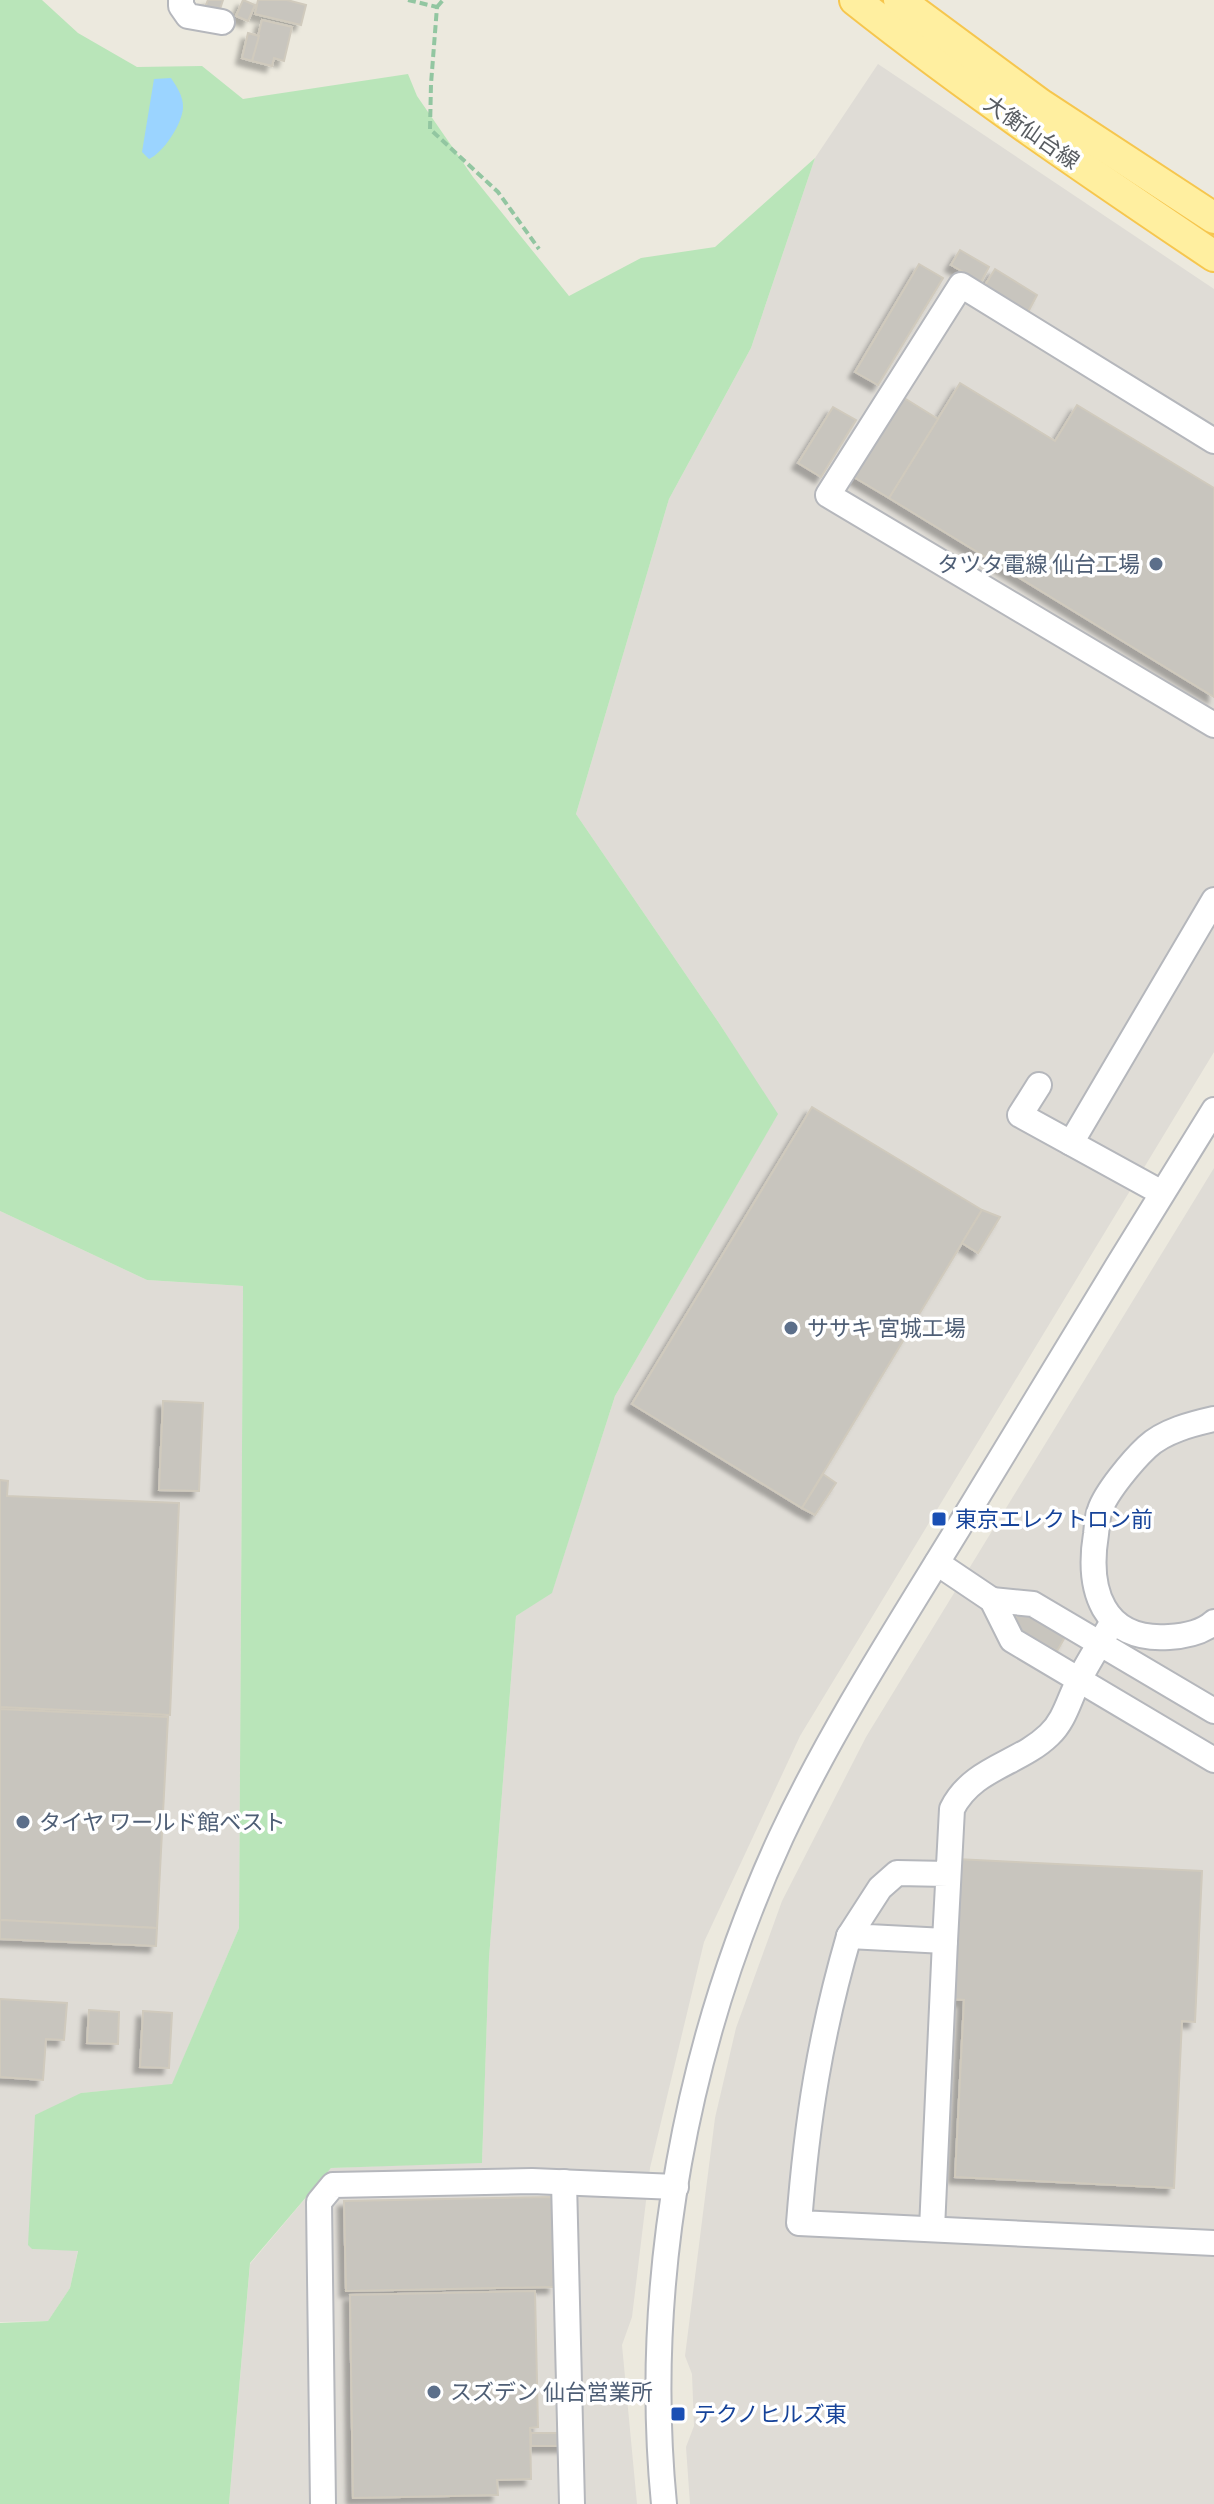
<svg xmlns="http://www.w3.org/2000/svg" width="1214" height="2504" font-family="'Titillium Web','Noto Sans JP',sans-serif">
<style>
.industrial{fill:#dfdcd6}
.green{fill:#b9e5b9}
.water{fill:#9bd4ff}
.building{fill:#c8c5be;stroke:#d0cabd;stroke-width:2;filter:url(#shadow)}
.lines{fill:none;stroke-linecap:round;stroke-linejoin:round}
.minor-casing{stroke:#b5b7bc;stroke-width:28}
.major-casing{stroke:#f6c64e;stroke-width:34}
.path{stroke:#92c6a1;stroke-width:4;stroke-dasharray:8 4;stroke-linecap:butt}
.minor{stroke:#fff;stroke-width:24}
.major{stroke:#ffefa0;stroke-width:30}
.service-dot{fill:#5c6f8a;stroke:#fff;stroke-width:3}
.transit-dot{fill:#1a4fb4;stroke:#fff;stroke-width:3}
.labels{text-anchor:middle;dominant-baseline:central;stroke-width:7;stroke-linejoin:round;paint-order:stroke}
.street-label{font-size:22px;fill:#585c61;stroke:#fff}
.service-label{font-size:22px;fill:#4e5e75;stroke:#fff;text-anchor:start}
.transit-label{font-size:22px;fill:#164399;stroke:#fff;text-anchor:start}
</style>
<defs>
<filter id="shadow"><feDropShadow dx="-6" dy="6" stdDeviation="2" flood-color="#0004"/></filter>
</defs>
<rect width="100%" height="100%" fill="#ece9de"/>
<!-- industrial -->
<g class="industrial">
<polygon points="878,64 1214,289 1214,1052 800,1736 704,1942 650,2168 632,2317 622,2345 637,2504 229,2504 250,2264 331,2168 482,2162 489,1958 516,1616 552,1592 615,1396 777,1115 719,1023 576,814 669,499 751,348 815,158"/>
<polygon points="1214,1168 1214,2504 690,2504 686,2447 694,2426 692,2374 685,2356 715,2118 736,2028 782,1901 866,1737"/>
<polygon points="0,1211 147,1280 243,1286 239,1928 172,2085 81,2093 32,2249 78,2250 70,2288 48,2321 0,2322"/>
</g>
<!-- green -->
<polygon class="green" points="0,0 42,0 78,33 137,67 202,66 243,99 408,74 417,96 473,177 569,296 641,258 715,247 815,158 751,348 669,499 576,814 719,1023 778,1114 615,1396 552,1593 516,1616 489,1958 482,2163 331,2168 250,2263 229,2504 0,2504 0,2323 48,2321 70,2288 78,2251 32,2249 28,2245 35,2115 81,2093 172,2084 239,1928 243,1286 147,1280 0,1211"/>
<!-- water -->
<path class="water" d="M171 78C177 87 183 96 183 107 183 123 163 153 149 159L142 152 154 79Z"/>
<!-- building -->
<g class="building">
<polygon points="208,0 223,0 219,12 205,7"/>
<polygon points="243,0 255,5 248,21 236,16"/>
<polygon points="258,0 287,0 306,5 301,25 255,14"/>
<polygon points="262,20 292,27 284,61 274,58 272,66 252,61"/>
<polygon points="248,33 259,36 252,61 242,58"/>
<polygon points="960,250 989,267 981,282 951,265"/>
<polygon points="919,264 943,278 878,385 855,372"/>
<polygon points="995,269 1037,295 1028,312 985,285"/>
<polygon points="960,383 1055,441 1077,405 1214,488 1214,697 889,498"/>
<polygon points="901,396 938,419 889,498 852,476"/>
<polygon points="833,407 856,420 821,477 798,463"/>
<polygon points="812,1107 982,1210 802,1508 632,1404"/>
<polygon points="982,1210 1000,1217 978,1253 962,1243"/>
<polygon points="163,1401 203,1403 199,1491 159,1490"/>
<polygon points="823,1474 836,1483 815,1515 802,1508"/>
<polygon points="0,1480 8,1481 7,1496 179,1503 170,1715 0,1707"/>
<polygon points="1020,1611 1065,1637 1057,1651 1011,1625"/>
<polygon points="0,1709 168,1717 157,1928 0,1920"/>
<polygon points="956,1859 1202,1871 1195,2022 1182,2021 1174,2188 955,2177 964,2000 950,1999"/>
<polygon points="0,1920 157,1928 156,1946 0,1939"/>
<polygon points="0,1999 67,2003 64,2040 46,2039 43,2080 0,2077"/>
<polygon points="89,2010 119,2012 118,2044 87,2043"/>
<polygon points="143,2011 172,2013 169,2068 140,2067"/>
<polygon points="552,2197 554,2287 346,2291 344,2201"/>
<polygon points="535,2291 538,2427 530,2428 531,2479 497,2480 498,2495 353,2498 350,2295"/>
<rect x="531" y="2433" width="35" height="13"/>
</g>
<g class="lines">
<defs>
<g id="minor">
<polyline points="181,0 181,6 188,16 222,22"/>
<polyline points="1214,441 961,285 828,495 1214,725"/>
<polyline points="1039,1085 1020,1115 1162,1193"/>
<polyline points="1071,1143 1214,900"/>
<path d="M1214 1419C1192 1424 1164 1431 1147 1447 1133 1460 1106 1492 1100 1510 1097 1517 1097 1526 1096 1534 1087 1589 1102 1642 1169 1637 1184 1636 1202 1633 1214 1622"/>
<polyline points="937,1563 992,1600 1012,1640 1214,1760"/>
<polyline points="992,1600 1033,1604 1214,1711"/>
<path d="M948 1874 897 1873 880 1888 849 1936 945 1941 952 1809C972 1768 1019 1764 1049 1735 1065 1720 1069 1699 1079 1680 1089 1660 1102 1641 1113 1621"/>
<path d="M849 1936C820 2036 807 2120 799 2223L1214 2243"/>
<polyline points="564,2182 572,2504"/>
<polyline points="932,2229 945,1941"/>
<polyline points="323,2504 319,2202 333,2185 532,2181 676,2187"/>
<path d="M664 2504C642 2280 687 2041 781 1837 833 1726 901 1622 965 1517 1047 1381 1130 1245 1214 1110"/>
</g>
<g id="major">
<path d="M855 0C970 91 1092 174 1214 256"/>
<polyline points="899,0 1040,104 1214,218"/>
</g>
</defs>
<!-- minor casing -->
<use href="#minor" class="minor-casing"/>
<!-- major casing -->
<use href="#major" class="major-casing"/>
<!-- path -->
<g class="path">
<polyline points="408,0 437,7 431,84 430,129 498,192 539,249"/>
<polyline points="437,7 443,0"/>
</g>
<!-- minor -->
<use href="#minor" class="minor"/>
<!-- major -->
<use href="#major" class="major"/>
</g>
<!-- markers -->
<g class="service-dot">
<circle cx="1156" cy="564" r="8"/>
<circle cx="791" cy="1328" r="8"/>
<circle cx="23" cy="1822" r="8"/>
<circle cx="434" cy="2392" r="8"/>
</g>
<g class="transit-dot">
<rect x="931" y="1511" width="16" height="16" rx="4"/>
<rect x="670" y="2406" width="16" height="16" rx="4"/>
</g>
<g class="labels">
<!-- street labels -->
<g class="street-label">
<text transform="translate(1032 132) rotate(35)">大衡仙台線</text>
</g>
<!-- service labels -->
<g class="service-label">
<text x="1140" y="564" text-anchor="end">タツタ電線 仙台工場</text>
<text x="807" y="1328">ササキ 宮城工場</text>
<text x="39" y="1822">タイヤ ワールド館ベスト</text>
<text x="450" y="2392">スズデン 仙台営業所</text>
</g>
<!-- transit labels -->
<g class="transit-label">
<text x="955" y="1519">東京エレクトロン前</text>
<text x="694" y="2414">テクノヒルズ東</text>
</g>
</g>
</svg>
